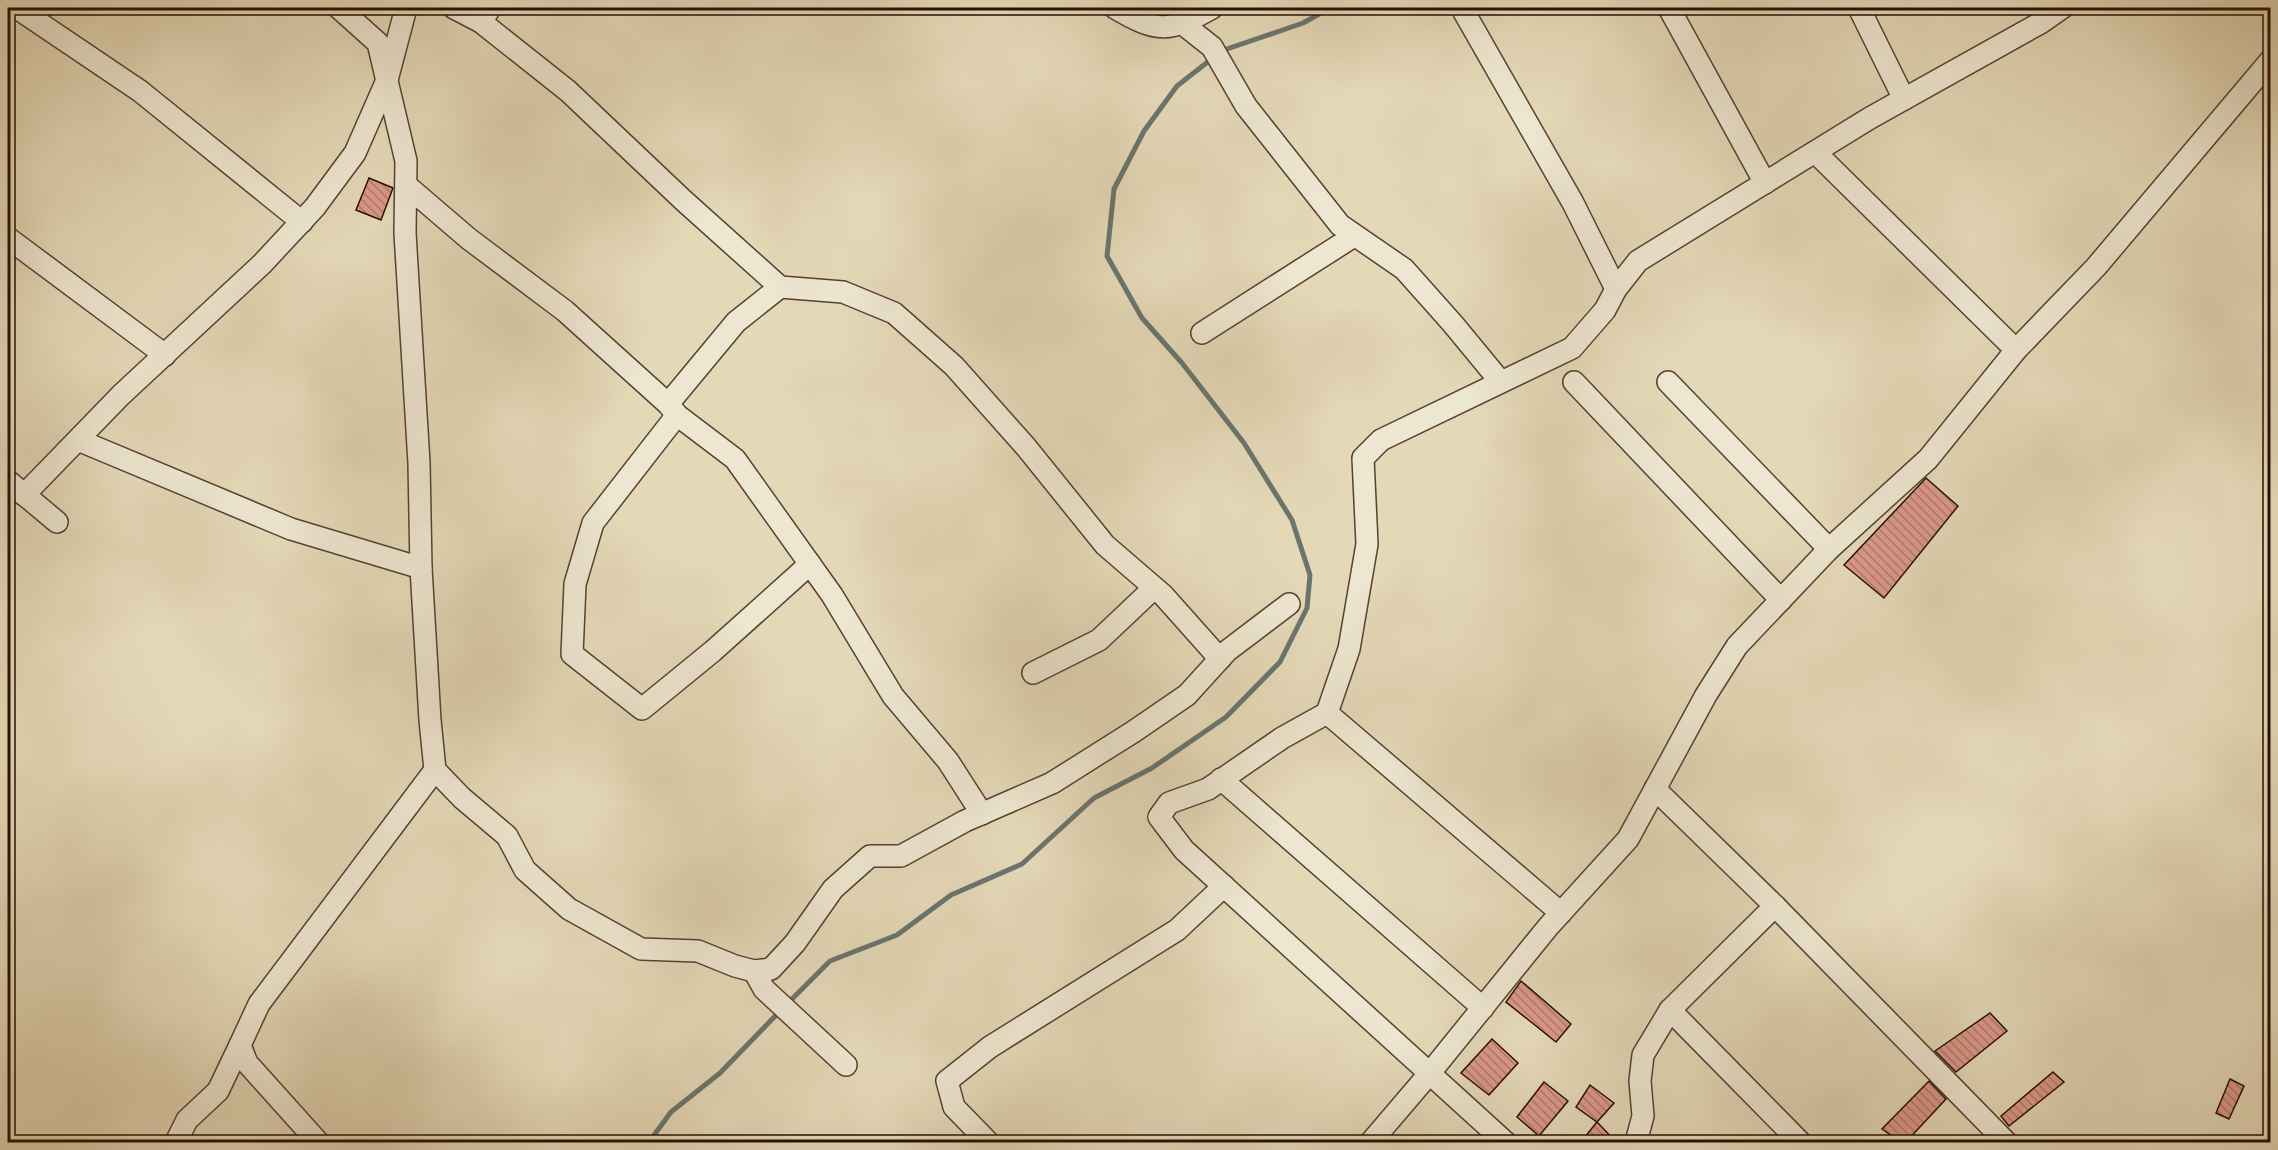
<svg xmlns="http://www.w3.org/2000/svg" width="2278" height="1150" font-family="Vollkorn,serif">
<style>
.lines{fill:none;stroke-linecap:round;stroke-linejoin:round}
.stream{stroke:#6a756e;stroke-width:5}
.building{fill:url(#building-back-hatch);stroke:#260f05;stroke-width:1.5}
.minor-casing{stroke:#564132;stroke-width:24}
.minor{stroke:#ede6d0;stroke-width:21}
</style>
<defs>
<pattern id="building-back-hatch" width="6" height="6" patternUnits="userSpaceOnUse" patternTransform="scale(1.5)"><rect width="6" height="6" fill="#db9889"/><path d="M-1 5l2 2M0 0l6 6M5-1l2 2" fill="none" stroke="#b17a6e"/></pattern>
</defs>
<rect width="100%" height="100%" fill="#e4d8b7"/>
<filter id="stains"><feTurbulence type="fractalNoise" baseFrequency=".00333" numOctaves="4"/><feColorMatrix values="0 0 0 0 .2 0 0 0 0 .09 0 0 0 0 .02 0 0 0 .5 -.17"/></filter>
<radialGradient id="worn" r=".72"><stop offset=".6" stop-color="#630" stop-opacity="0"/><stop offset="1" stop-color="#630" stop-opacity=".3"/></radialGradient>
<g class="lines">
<!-- stream -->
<g class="stream">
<polyline points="1221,51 1303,23 1330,8"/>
<polyline points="788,1003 830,961 897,935 951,895 1022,864 1094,798 1152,768 1226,717 1280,662 1307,608 1310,575 1292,520 1244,443 1182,363 1142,318 1107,256 1114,189 1144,131 1177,86 1214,57"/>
<polyline points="649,1142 671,1112 720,1073 781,1010"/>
</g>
</g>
<!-- building -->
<g class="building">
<polygon points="369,178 393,188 381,220 356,210"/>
<polygon points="1926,478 1958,506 1884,598 1844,565"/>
<polygon points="1521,981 1571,1024 1556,1042 1506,1002"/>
<polygon points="1990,1013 2007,1031 1956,1072 1935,1051"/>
<polygon points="1492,1039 1518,1063 1489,1095 1461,1073"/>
<polygon points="2053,1072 2064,1082 2009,1126 2001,1116"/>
<polygon points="2230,1079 2244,1086 2229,1119 2216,1113"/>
<polygon points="1929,1081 1946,1099 1905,1143 1902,1143 1882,1129"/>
<polygon points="1544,1082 1568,1101 1539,1136 1517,1117"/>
<polygon points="1590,1085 1614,1103 1597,1122 1576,1107"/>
<polygon points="1597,1122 1617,1143 1580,1143"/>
</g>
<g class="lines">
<defs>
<g id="minor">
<polyline points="17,8 140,91 302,222"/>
<polyline points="339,8 378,43 406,161 405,233 419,463 421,568 430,720 435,770 462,798 507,836 525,870 569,909 641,949 698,951 735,966 754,971 771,969 795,943 833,889 870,856 901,856 965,821 1052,783 1133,732 1187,695 1227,651 1289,604"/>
<polyline points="454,8 481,22 490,8"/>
<path d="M1115 8C1159 34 1169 32 1212 8"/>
<polyline points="1669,8 1765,183"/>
<polyline points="1859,8 1904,99"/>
<polyline points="1464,12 1573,203 1616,289"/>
<polyline points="481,22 568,91 683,200 780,287 736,322 668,404"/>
<polyline points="1183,24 1212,47 1246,106 1340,225 1404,269 1453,324 1500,381"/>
<polyline points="1815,152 2016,350"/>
<polyline points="406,185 469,239 565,311 668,404 677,415 735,459 832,595 893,696 948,761 982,814"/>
<polyline points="8,238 165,355"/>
<polyline points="780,287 843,292 894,313 954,366 1026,447 1105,545 1163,595 1220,659"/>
<polyline points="1202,333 1354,236"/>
<polyline points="1574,382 1781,600"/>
<polyline points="1668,382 1829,549"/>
<polyline points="677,415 593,523 575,584 572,654 642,709 713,651 810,564"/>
<polyline points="78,440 291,529 421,568"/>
<polyline points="8,481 57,522"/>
<polyline points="24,495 121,395 262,264 315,207 355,153 387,80 406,8"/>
<polyline points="1033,673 1099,640 1154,588"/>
<polyline points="1327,713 1561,913"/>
<polyline points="1221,779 1483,1008"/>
<polyline points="1655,789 1775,906 2006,1142"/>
<polyline points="1775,906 1670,1010 1800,1142"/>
<polyline points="754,971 764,989 846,1065"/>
<polyline points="176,1142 187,1120 218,1091 240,1045"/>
<polyline points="318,1142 247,1063 240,1045 259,1004 435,770"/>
<polyline points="988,1142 954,1107 947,1081 990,1047 1177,930 1224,886"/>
<polyline points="1371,1142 1429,1074 1548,927 1628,839 1706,695 1737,646 1829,549 1928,459 2016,350 2096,267 2270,61"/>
<polyline points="1505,1142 1184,850 1159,817 1169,803 1208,789 1282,738 1327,713 1349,649 1367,544 1363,458 1381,440 1572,348 1605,310 1616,289 1638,261 1870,118 2042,22 2062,8"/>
<polyline points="1636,1142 1643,1116 1640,1081 1643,1055 1670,1010"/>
</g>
</defs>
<!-- minor casing -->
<use href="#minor" class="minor-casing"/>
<!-- minor -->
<use href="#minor" class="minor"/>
</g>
<!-- margin -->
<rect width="2278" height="1150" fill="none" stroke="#e4d8b7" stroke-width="30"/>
<rect x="9" y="9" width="2260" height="1132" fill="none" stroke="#260f05" stroke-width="3"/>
<rect x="15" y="15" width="2248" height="1120" fill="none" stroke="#260f05" stroke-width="1.5"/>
<rect width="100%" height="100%" filter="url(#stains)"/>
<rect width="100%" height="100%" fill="url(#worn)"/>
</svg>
